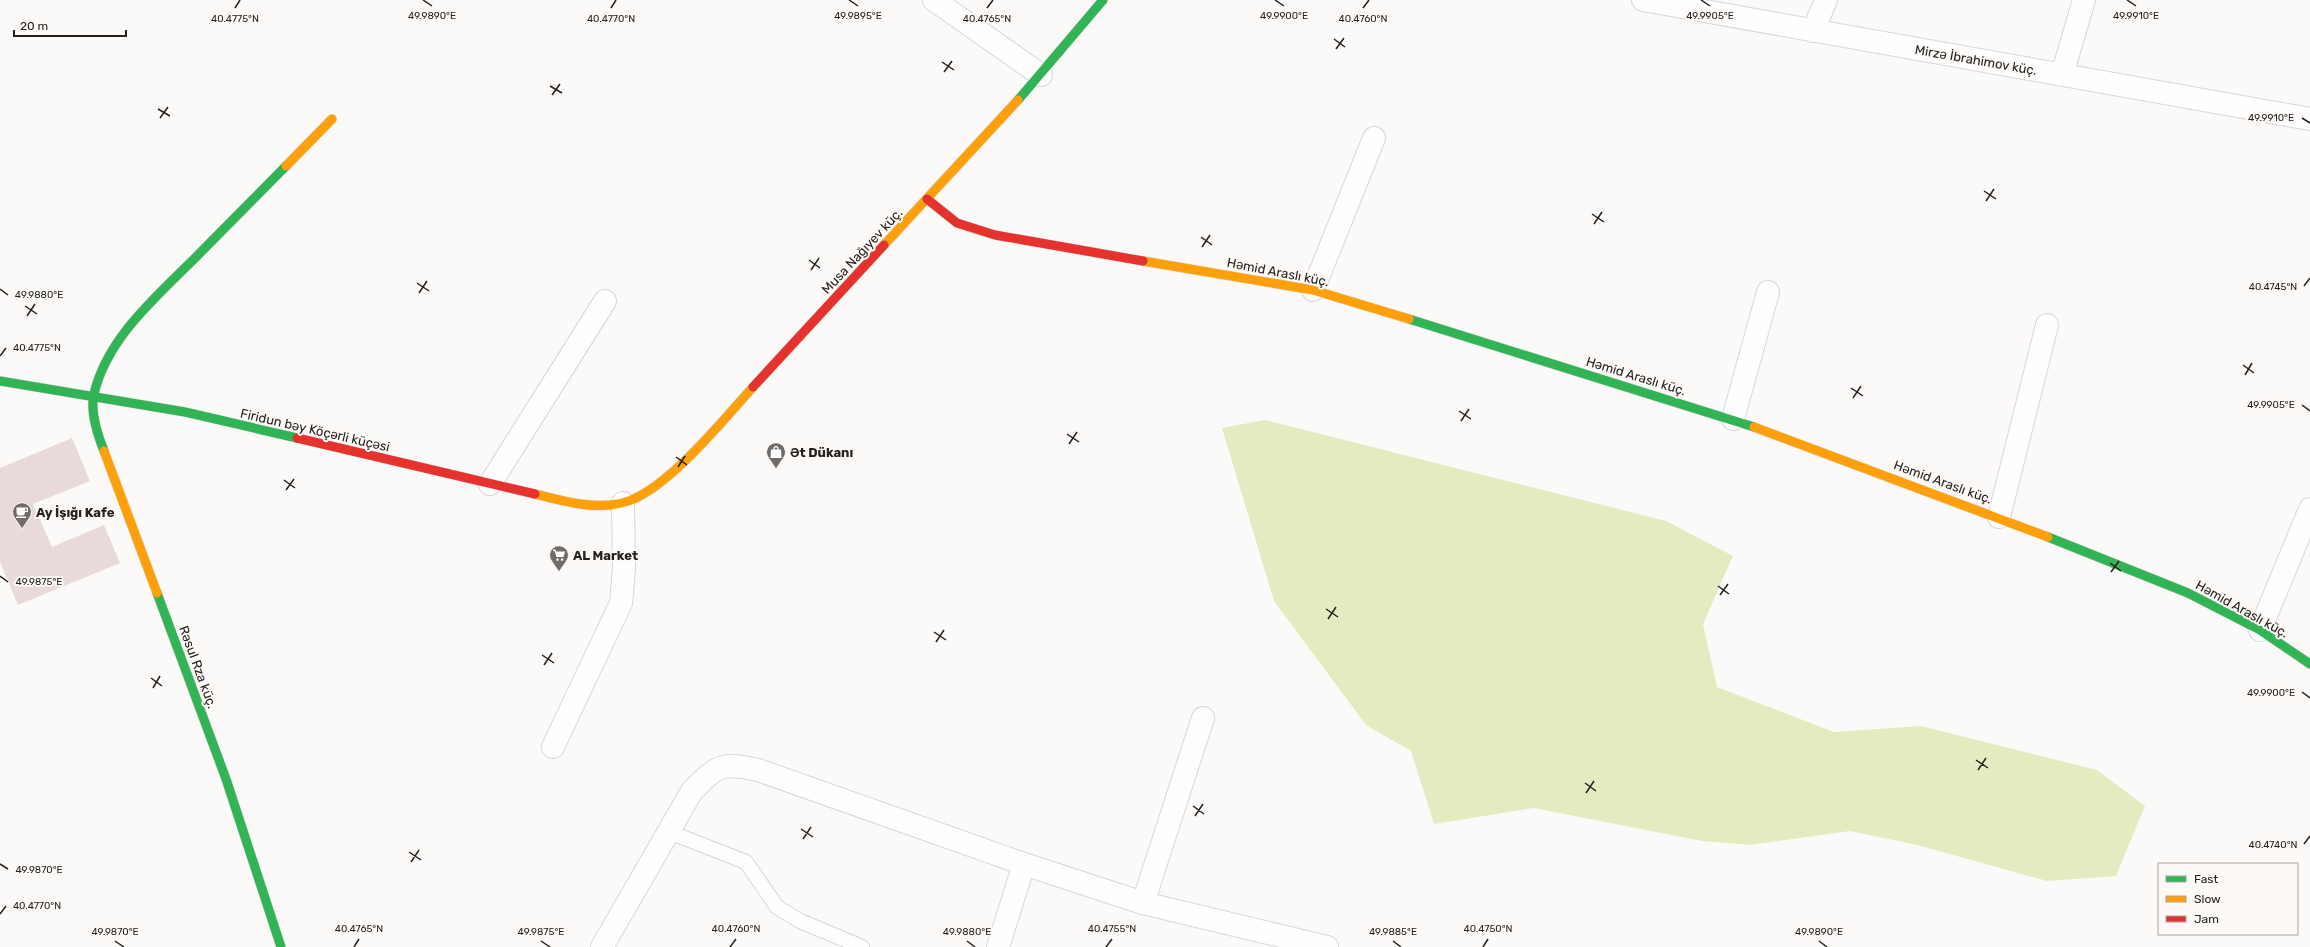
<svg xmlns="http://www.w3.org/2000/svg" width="2310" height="947" font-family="Rubik,sans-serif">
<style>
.water{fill:#e4ebc0}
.building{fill:#e8dad8}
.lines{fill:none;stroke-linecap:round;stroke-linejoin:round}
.lane-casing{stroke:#d9d6d4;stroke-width:16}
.street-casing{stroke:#d9d6d4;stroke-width:24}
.fast-casing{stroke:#d9d6d4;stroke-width:10}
.slow-casing{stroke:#d9d6d4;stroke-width:10}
.jam-casing{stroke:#d9d6d4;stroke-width:10}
.lane{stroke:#fffefe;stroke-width:14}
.street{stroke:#fffefe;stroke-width:22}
.fast{stroke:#30b455;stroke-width:9}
.slow{stroke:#ff9f0a;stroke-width:9}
.jam{stroke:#e5322d;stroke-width:9}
.ticks{fill:none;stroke:#24201d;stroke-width:1.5}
.labels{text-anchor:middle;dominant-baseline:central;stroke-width:4;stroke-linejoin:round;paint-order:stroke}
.street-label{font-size:13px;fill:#24201d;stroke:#fef9f6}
.poi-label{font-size:13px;font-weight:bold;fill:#24201d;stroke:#fef9f6;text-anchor:start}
.ticks-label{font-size:10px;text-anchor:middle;fill:#24201d;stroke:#fef9f6;stroke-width:4;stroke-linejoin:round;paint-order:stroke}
</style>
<rect width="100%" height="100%" fill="#fcfaf8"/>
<!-- water -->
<polygon class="water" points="1265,420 1666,521 1733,556 1703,624 1717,687 1834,732 1921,726 2097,770 2145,806 2116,876 2047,881 1917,845 1850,831 1750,845 1702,841 1534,808 1434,824 1411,751 1366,725 1274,601 1222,428"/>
<!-- building -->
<polygon class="building" points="72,438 90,481 33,504 52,547 104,525 120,563 18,605 0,562 0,468"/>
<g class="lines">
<defs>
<polyline id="lane" points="669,832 746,862 777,907 800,921 862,947"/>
<g id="street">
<polyline points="934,0 1041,75"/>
<polyline points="1643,0 2310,119"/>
<polyline points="1813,31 1826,0"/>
<polyline points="2062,75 2084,0"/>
<polyline points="1313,290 1374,138"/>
<polyline points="1733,419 1768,292"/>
<polyline points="490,484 605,301"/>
<polyline points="1999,517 2047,325"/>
<polyline points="2260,630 2310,509"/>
<polyline points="553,747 621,603 624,569 623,503"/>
<polyline points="1024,864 1143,903 1327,947"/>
<polyline points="1143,903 1203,718"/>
<path d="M602 947 692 791C718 765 721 762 758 770L1024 864 998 947"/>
</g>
<g id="fast">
<polyline points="1018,100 1103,0"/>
<polyline points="1409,319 1754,427"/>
<polyline points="0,381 185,412 297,438"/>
<path d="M104 451C98 436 90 411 94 394 107 338 156 297 196 257 226 227 256 196 286 166"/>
<polyline points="2048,537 2188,593 2260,630 2310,664"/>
<polyline points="157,593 226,779 281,947"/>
</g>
<g id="slow">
<polyline points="286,166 332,119"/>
<polyline points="884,245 1018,100"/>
<polyline points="1143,261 1313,290 1409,319"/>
<polyline points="1754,427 2048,537"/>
<polyline points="104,451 157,593"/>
<path d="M535 494C562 501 594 510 622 503 665 493 723 420 753 387"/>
</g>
<g id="jam">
<polyline points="927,199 957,223 995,235 1143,261"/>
<polyline points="753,387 884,245"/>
<polyline points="297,438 535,494"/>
</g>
</defs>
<!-- lane casing -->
<use href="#lane" class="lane-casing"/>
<!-- street casing -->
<use href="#street" class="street-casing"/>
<!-- fast casing -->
<use href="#fast" class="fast-casing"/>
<!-- slow casing -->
<use href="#slow" class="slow-casing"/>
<!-- jam casing -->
<use href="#jam" class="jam-casing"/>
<!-- lane -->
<use href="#lane" class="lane"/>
<!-- street -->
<use href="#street" class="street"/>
<!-- fast -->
<use href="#fast" class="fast"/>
<!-- slow -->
<use href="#slow" class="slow"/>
<!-- jam -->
<use href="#jam" class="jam"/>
</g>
<!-- ticks -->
<path class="ticks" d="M423 0 432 6M849 0 858 6M1275 0 1284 6M1701 0 1710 6M2127 0 2136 6M235 8 240 0M611 8 616 0M987 8 993 0M1363 8 1369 0M1334 39 1345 47M1336 49 1344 38M942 62 954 70M944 72 952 61M550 86 562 93M552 95 560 84M158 109 170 116M160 118 168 107M2302 118 2310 123M1984 191 1996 199M1986 201 1994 189M1592 214 1604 222M1594 224 1602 212M1201 237 1212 245M1202 247 1210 235M809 260 820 268M811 270 819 258M417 283 429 291M2304 286 2310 278M0 289 8 295M419 293 427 281M25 306 37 314M27 316 35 304M0 356 6 348M2243 365 2254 373M2245 375 2252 363M1851 388 1863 396M1853 398 1861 386M2302 405 2310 411M1459 411 1471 419M1461 421 1469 409M1067 434 1079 442M1069 444 1077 432M676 457 687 465M678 467 685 456M284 480 295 488M286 490 294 479M2110 563 2121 571M2111 572 2119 561M0 576 8 582M1718 586 1729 594M1720 595 1728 584M1326 609 1338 617M1328 619 1336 607M934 632 946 640M936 642 944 630M542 655 554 663M544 665 552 653M151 678 162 686M153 688 160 676M2302 692 2310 698M1976 760 1988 768M1978 770 1986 758M1585 783 1596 791M1586 793 1594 781M1193 806 1204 814M1195 816 1203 804M801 829 813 837M803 839 811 827M2304 844 2310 836M409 852 421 860M411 862 419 850M0 864 8 869M0 914 6 906M115 941 124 947M541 941 550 947M967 941 975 947M1393 941 1401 947M1819 941 1827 947M354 947 359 939M730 947 736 939M1106 947 1112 939M1483 947 1488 939"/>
<!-- icons -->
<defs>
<symbol id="shop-pin" viewBox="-11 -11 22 30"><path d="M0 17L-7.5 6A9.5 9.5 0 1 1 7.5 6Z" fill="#706c6a" stroke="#fef9f6"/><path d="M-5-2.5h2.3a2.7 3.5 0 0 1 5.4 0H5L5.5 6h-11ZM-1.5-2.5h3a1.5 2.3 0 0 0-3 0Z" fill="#fff"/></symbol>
<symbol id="cafe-pin" viewBox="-11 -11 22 30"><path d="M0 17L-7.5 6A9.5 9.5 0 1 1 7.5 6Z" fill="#706c6a" stroke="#fef9f6"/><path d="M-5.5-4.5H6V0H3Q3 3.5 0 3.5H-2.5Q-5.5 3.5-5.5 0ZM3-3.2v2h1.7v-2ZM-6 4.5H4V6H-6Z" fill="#fff"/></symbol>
<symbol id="supermarket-pin" viewBox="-11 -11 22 30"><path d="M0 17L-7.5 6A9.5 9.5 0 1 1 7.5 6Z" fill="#706c6a" stroke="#fef9f6"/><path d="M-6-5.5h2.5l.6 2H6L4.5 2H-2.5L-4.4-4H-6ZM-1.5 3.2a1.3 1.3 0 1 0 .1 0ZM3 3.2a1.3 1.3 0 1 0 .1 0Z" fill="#fff"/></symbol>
</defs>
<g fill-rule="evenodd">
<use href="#shop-pin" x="765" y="441" width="22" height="30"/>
<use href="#cafe-pin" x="11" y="501" width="22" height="30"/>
<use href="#supermarket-pin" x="548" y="544" width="22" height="30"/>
</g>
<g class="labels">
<!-- street labels -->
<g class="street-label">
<text transform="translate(1976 60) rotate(10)">Mirzə İbrahimov küç.</text>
<text transform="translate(862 251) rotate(-47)">Musa Nağıyev küç.</text>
<text transform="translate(1278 272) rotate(11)">Həmid Araslı küç.</text>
<text transform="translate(1636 376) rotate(17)">Həmid Araslı küç.</text>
<text transform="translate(315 430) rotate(13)">Firidun bəy Köçərli küçəsi</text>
<text transform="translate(1943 482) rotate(20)">Həmid Araslı küç.</text>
<text transform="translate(2242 609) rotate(29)">Həmid Araslı küç.</text>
<text transform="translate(198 667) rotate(70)">Rəsul Rza küç.</text>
</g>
<!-- poi labels -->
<g class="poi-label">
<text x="790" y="452">Ət Dükanı</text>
<text x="36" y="512">Ay İşığı Kafe</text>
<text x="573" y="555">AL Market</text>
</g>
</g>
<g class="ticks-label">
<text x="432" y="19">49.9890°E</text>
<text x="858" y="19">49.9895°E</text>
<text x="1284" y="19">49.9900°E</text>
<text x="1710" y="19">49.9905°E</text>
<text x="2136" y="19">49.9910°E</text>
<text x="235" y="22">40.4775°N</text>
<text x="611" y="22">40.4770°N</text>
<text x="987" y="22">40.4765°N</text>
<text x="1363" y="22">40.4760°N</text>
<text x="2271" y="121">49.9910°E</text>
<text x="2273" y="290">40.4745°N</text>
<text x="39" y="298">49.9880°E</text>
<text x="37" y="351">40.4775°N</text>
<text x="2271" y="408">49.9905°E</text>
<text x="39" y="585">49.9875°E</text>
<text x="2271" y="696">49.9900°E</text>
<text x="2273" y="848">40.4740°N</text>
<text x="39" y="873">49.9870°E</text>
<text x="37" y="909">40.4770°N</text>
<text x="359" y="932">40.4765°N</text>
<text x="736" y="932">40.4760°N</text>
<text x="1112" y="932">40.4755°N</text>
<text x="1488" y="932">40.4750°N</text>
<text x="115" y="935">49.9870°E</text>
<text x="541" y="935">49.9875°E</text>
<text x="967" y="935">49.9880°E</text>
<text x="1393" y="935">49.9885°E</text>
<text x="1819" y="935">49.9890°E</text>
</g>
<!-- legend -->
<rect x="2158" y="863" width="140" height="72" fill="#fef9f6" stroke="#a7a29f"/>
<rect x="2166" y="876" width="20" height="6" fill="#30b455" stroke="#a7a29f"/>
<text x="2194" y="883" font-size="12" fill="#24201d">Fast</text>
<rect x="2166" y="896" width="20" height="6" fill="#ff9f0a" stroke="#a7a29f"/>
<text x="2194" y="903" font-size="12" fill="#24201d">Slow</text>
<rect x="2166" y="916" width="20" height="6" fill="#e5322d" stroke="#a7a29f"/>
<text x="2194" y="923" font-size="12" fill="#24201d">Jam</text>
<!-- scale -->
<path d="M14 30v6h112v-6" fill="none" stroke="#24201d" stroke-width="2"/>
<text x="20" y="30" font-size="12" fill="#24201d" stroke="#fef9f6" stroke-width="3" paint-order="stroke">20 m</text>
</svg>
